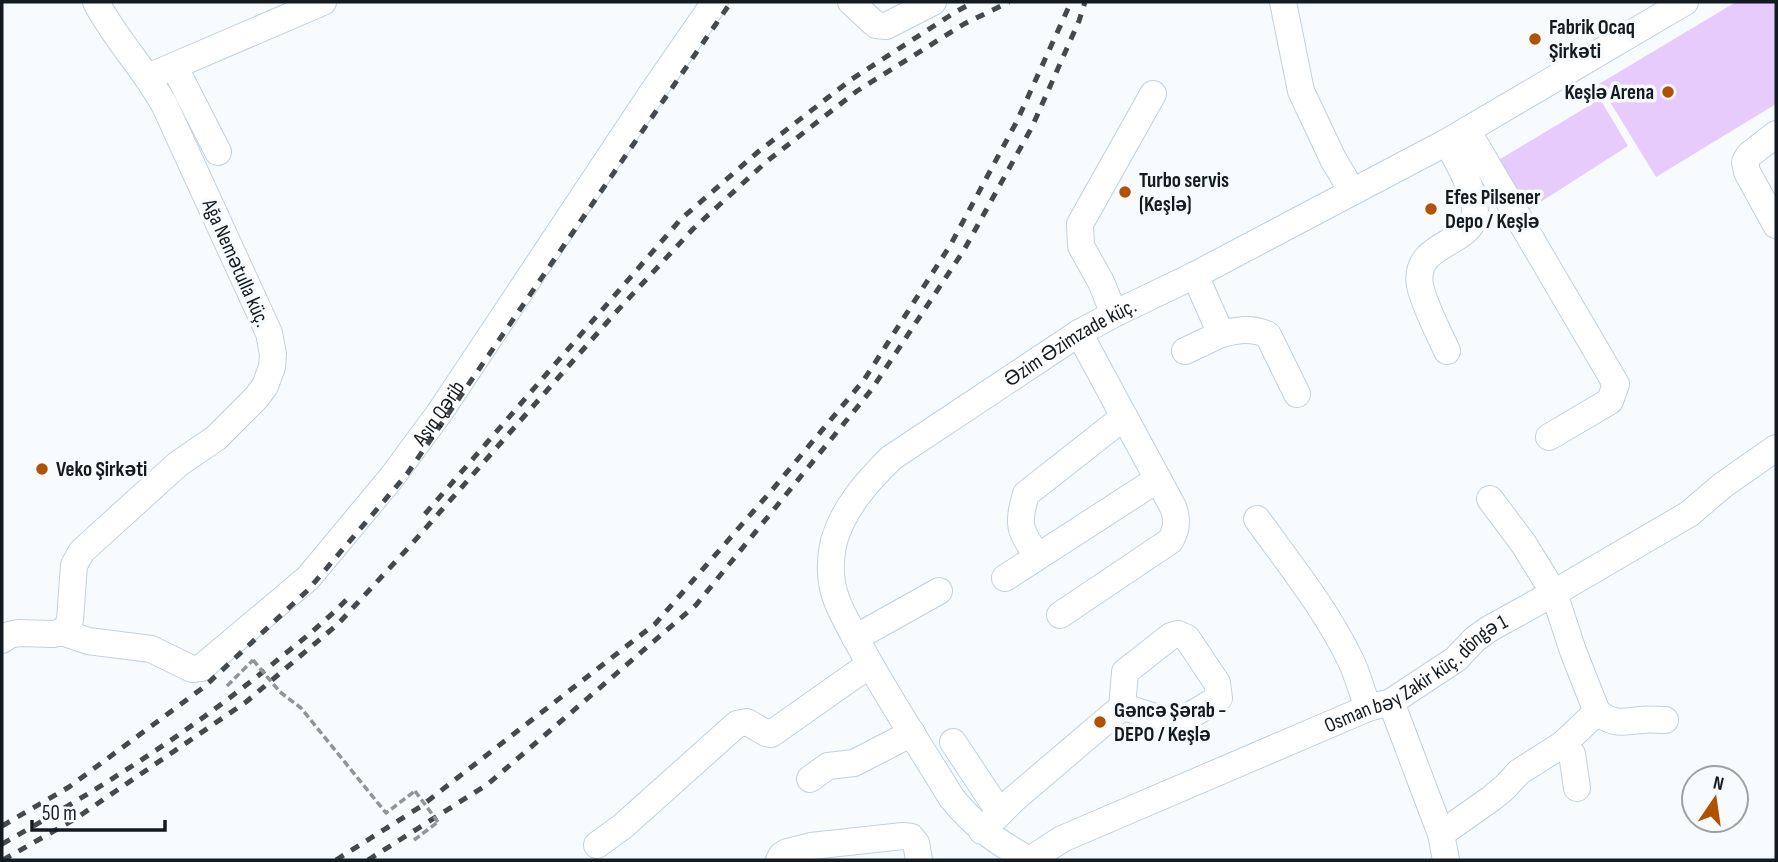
<svg xmlns="http://www.w3.org/2000/svg" width="1778" height="862" font-family="'Sofia Sans Condensed',sans-serif">
<style>
.grass{fill:#e7cbfd}
.lines{fill:none;stroke-linecap:round;stroke-linejoin:round}
.minor-casing{stroke:#bfd1e0;stroke-width:28}
.path{stroke:#8f9599;stroke-width:3.5;stroke-dasharray:7 3.5;stroke-linecap:butt}
.minor{stroke:#fff;stroke-width:26}
.rail{stroke:#43494e;stroke-width:5;stroke-dasharray:9 9;stroke-linecap:butt}
.path-bridge{stroke:#8f9599;stroke-width:3.5;stroke-dasharray:7 3.5;stroke-linecap:butt}
.poi-dot{fill:#b15203;stroke:#f7fbfe;stroke-width:2.5}
.labels{text-anchor:middle;dominant-baseline:central;stroke-width:7;stroke-linejoin:round;paint-order:stroke}
.poi-label{font-size:21px;font-weight:bold;fill:#141b20;stroke:#f7fbfe;text-anchor:start}
.street-label{font-size:21px;fill:#141b20;stroke:#f7fbfe}
</style>
<rect width="100%" height="100%" fill="#f7fbfe"/>
<!-- grass -->
<g class="grass">
<polygon points="1736,2 1776,2 1776,104 1656,177 1599,84"/>
<polygon points="1600,99 1628,146 1528,210 1497,161"/>
</g>
<g class="lines">
<defs>
<g id="minor">
<polyline points="851,2 876,25 886,26 933,2"/>
<polyline points="1283,2 1301,91 1333,159 1352,191"/>
<polyline points="174,66 218,152"/>
<polyline points="148,77 323,2"/>
<polyline points="1467,130 1616,384 1610,401 1549,437"/>
<path d="M1447 142C1456 159 1480 198 1474 218 1467 245 1413 244 1420 285 1423 303 1439 333 1447 351"/>
<polyline points="1776,225 1747,172 1745,162 1749,155 1776,134"/>
<polyline points="1114,314 1101,282 1081,246 1080,224 1153,94"/>
<path d="M1221 334C1238 330 1252 327 1268 335L1297 394"/>
<polyline points="1185,351 1221,334 1195,275"/>
<path d="M1257 519C1290 565 1326 609 1351 661 1358 676 1362 692 1368 708"/>
<path d="M1038 556C1019 532 1017 523 1026 494L1124 417"/>
<polyline points="1005,578 1158,479"/>
<path d="M1060 615 1170 541C1177 530 1178 520 1173 507L1079 333"/>
<path d="M62 632 67 627 70 620 74 565 82 551 178 464 216 438 256 398 265 386 272 367 273 354 269 333 165 106C145 69 115 39 96 2"/>
<polyline points="855,638 939,591"/>
<path id="s1" d="M2 640 9 635 19 633 53 634 62 632 88 641 151 649 192 669 201 668 308 578 392 477 440 412 652 93 715 2"/>
<polyline points="1391,702 1441,834 1446,860"/>
<path d="M1597 712C1614 725 1621 722 1641 720 1649 719 1657 720 1665 720"/>
<polyline points="953,742 1000,813"/>
<polyline points="1563,744 1572,754 1577,788"/>
<polyline points="810,779 828,766 854,763 912,733"/>
<path d="M982 831 1014 799 1122 707 1125 672 1171 636 1178 634 1187 638 1217 683 1219 698C1206 705 1192 717 1178 719 1162 723 1139 710 1122 707"/>
<polyline points="1441,834 1492,798 1505,787 1519,772 1563,744 1597,712 1573,651 1554,593 1523,543 1490,499"/>
<polyline points="597,845 623,826 737,724 747,722 766,733 771,734 869,665"/>
<polyline points="779,860 782,855 787,852 811,846 903,836 911,837 916,843 919,860"/>
<path id="s2" d="M1029 860C997 842 974 826 951 797 919 744 884 692 855 637 846 620 835 602 832 583 830 570 831 553 834 541 844 507 867 482 891 458L1079 333 1114 314 1195 275 1447 142 1685 2"/>
<path id="s3" d="M1035 860 1039 854 1062 839 1368 708 1391 702 1456 659 1475 639 1489 629 1554 593 1689 514 1723 485 1776 448"/>
</g>
</defs>
<!-- minor casing -->
<use href="#minor" class="minor-casing"/>
<!-- path -->
<g class="path">
<polyline points="227,686 253,660"/>
<polyline points="280,692 301,708 386,813 415,791"/>
<polyline points="414,840 438,822"/>
</g>
<!-- minor -->
<use href="#minor" class="minor"/>
<!-- rail -->
<g class="rail">
<polyline points="425,514 681,219 759,151 852,79 957,11 974,2"/>
<polyline points="2,826 69,787 204,687 308,590 407,474 731,2"/>
<path d="M2 844C100 789 195 729 281 657 305 638 328 619 349 597"/>
<polyline points="3,860 75,819 246,702 338,624 409,547 617,311 693,229 766,162 857,91 964,24 1009,2"/>
<polyline points="336,860 420,807 655,624 772,490 864,380 951,244 1017,121 1071,2"/>
<polyline points="368,860 488,784 696,605 872,389 964,250 1032,127 1079,21 1085,2"/>
</g>
<!-- path-bridge -->
<g class="path-bridge">
<polyline points="253,660 280,692"/>
<polyline points="415,791 438,822"/>
</g>
</g>
<!-- markers -->
<g class="poi-dot">
<circle cx="1535" cy="39" r="7"/>
<circle cx="1668" cy="92" r="7"/>
<circle cx="1125" cy="192" r="7"/>
<circle cx="1431" cy="209" r="7"/>
<circle cx="42" cy="469" r="7"/>
<circle cx="1100" cy="722" r="7"/>
</g>
<g class="labels">
<!-- poi labels -->
<g class="poi-label">
<text x="1549" y="27">Fabrik Ocaq<tspan x="1549" dy="24">Şirkəti</tspan></text>
<text x="1654" y="92" text-anchor="end">Keşlə Arena</text>
<text x="1139" y="180">Turbo servis<tspan x="1139" dy="24">(Keşlə)</tspan></text>
<text x="1445" y="197">Efes Pilsener<tspan x="1445" dy="24">Depo / Keşlə</tspan></text>
<text x="56" y="469">Veko Şirkəti</text>
<text x="1114" y="710">Gəncə Şərab -<tspan x="1114" dy="24">DEPO / Keşlə</tspan></text>
</g>
<!-- street labels -->
<g class="street-label">
<text transform="translate(236 263) rotate(66)">Ağa Nemətulla küç.</text>
<text stroke="none"><textPath href="#s2" startOffset="704">Əzim Əzimzade küç.</textPath></text>
<text stroke="none"><textPath href="#s1" startOffset="558">Aşıq Qərib</textPath></text>
<text stroke="none"><textPath href="#s3" startOffset="427">Osman bəy Zakir küç. döngə 1</textPath></text>
</g>
</g>
<!-- border -->
<rect width="1778" height="862" fill="none" stroke="#141b20" stroke-width="7"/>
<!-- north arrow -->
<g transform="translate(1715 799) rotate(13)"><circle r="33" fill="#f7fbfe" stroke="#9ca1a5" stroke-width="2"/>
<path d="M0-5L12 26L0 18L-12 26Z" fill="#b15203"/>
<text y="-10" font-size="19" font-weight="bold" text-anchor="middle" fill="#141b20">N</text>
</g>
<!-- scale -->
<path d="M32 820v10h133v-10" fill="none" stroke="#141b20" stroke-width="3.5"/>
<text x="42" y="820" font-size="21" fill="#141b20" stroke="#f7fbfe" stroke-width="5" paint-order="stroke">50 m</text>
</svg>
